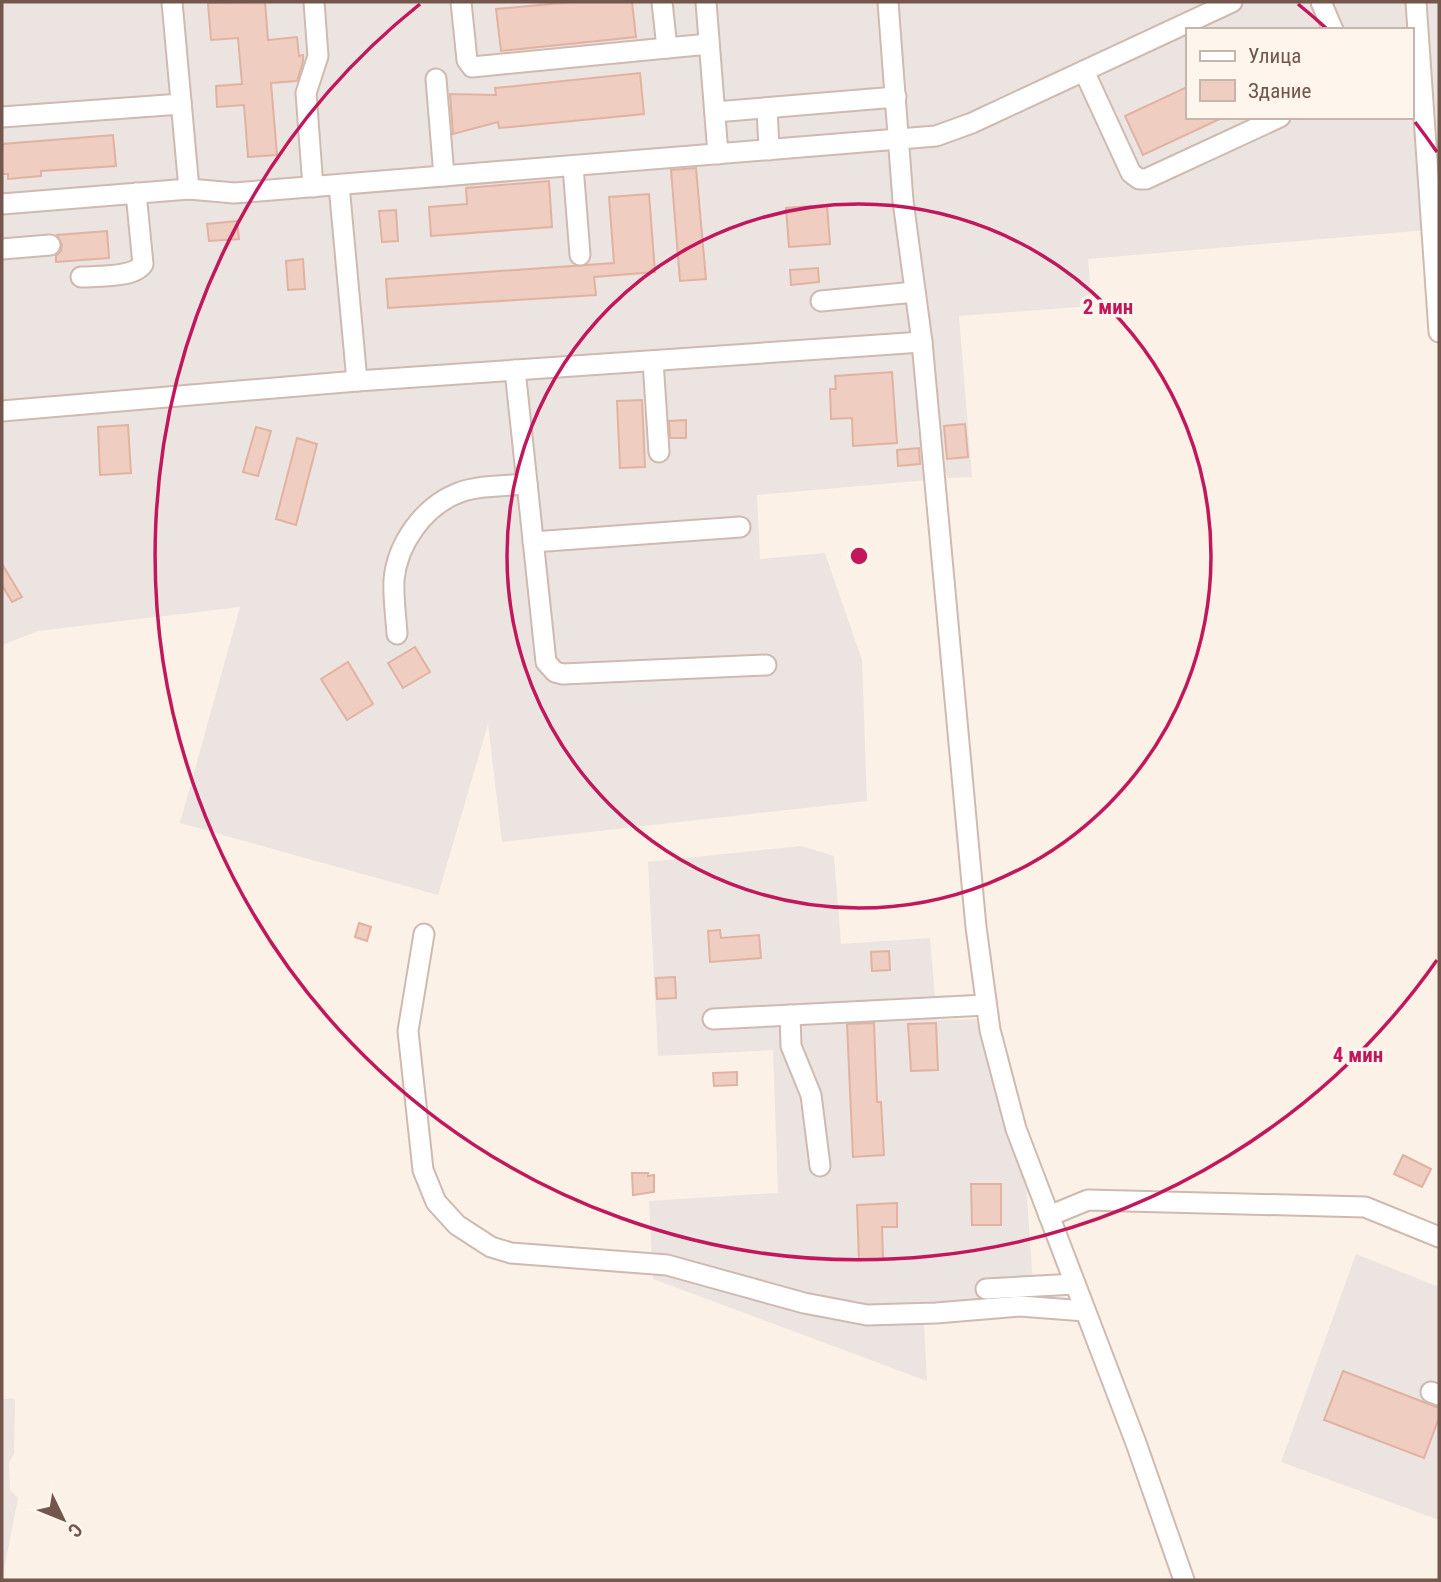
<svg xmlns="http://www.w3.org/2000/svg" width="1441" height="1582" font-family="'Roboto Condensed',sans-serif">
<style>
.industrial{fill:#ece4e0;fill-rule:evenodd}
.building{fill:#efcdc0;stroke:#e1b2a1;stroke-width:2}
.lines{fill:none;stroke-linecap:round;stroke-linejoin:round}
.minor-casing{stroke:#cebab0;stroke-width:23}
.minor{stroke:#fff;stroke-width:19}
.ring{fill:none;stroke:#c2185b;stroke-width:3.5}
.centre{fill:#c2185b;stroke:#fef5ed;stroke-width:3.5}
.ring-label{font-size:21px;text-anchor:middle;font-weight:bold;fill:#c2185b;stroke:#fef5ed;stroke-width:7;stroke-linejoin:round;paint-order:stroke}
</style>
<rect width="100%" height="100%" fill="#fbf1e6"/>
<!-- industrial -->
<g class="industrial">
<path d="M2 2H1439V229L1088 259 1092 306 959 316 972 477 947 478 946 473 934 474 928 480 757 495 760 559 825 553 862 660 867 801 502 842 488 724 438 895 180 823 240 607 38 631 2 645ZM1187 30H1411V117H1187Z"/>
<polygon points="801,846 834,856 841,944 930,938 937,1020 978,1019 989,1070 1026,1183 1034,1298 936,1304 937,1324 924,1325 927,1381 653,1279 649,1201 778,1193 773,1050 658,1056 648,862"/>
<polygon points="1356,1254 1439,1287 1439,1520 1281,1462"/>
<polygon points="12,1398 15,1400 14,1454 9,1462 10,1490 18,1498 2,1580 2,1400"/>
</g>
<!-- building -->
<g class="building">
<polygon points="265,2 268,40 297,37 299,56 303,55 303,62 297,81 271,83 277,155 248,157 244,105 217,107 216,86 242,84 238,38 211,40 208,3"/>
<polygon points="571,2 632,2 636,37 501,51 496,9"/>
<polygon points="640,73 644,114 499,128 498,122 453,134 450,94 496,95 495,88"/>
<polygon points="1187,87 1187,117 1224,117 1143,155 1125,116"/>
<polygon points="113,135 116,166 41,171 41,176 8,179 8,174 2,174 2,144"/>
<polygon points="696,168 706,279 680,281 671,170"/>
<polygon points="549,181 552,227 431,236 429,207 467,204 466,188"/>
<polygon points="649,194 655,272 594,277 596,295 388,308 386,279 614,263 609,197"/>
<polygon points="827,205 830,244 789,247 786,208"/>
<polygon points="396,210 398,241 382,242 379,211"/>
<polygon points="237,221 239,239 209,241 207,224"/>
<polygon points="107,231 109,258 56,262 56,256 61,251 62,245 57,235"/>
<polygon points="303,259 305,289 288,290 286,261"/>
<polygon points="818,268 819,282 791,285 790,270"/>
<polygon points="892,372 897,443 853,446 852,418 831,419 830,389 836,389 835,376"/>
<polygon points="642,400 645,467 620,468 617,401"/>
<polygon points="686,420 686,438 670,438 669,421"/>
<polygon points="965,424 968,457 947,459 944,426"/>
<polygon points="128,425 131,473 100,475 98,427"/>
<polygon points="256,427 271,431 258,476 243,472"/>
<polygon points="297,438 317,444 296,525 276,519"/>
<polygon points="919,448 920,464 898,466 897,450"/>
<polygon points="2,564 22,597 12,602 2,585"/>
<polygon points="415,647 430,672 403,688 388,663"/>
<polygon points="348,662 373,704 347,720 321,679"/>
<polygon points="359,923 371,927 367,941 355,937"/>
<polygon points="720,930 721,938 759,935 761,958 710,962 708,931"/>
<polygon points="889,951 890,970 872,971 871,952"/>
<polygon points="675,977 676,998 657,999 656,978"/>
<polygon points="874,1023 877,1102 881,1102 884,1155 853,1157 847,1024"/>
<polygon points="936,1023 938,1070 911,1071 908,1024"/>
<polygon points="737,1072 737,1085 714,1086 713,1073"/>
<polygon points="1403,1155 1431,1169 1422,1187 1394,1174"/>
<polygon points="632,1173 648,1173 648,1176 654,1175 654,1192 633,1195"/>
<polygon points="971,1184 1001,1184 1001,1225 972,1225"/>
<polygon points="897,1203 897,1227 882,1227 883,1259 859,1260 857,1205"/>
<polygon points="1343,1371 1439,1408 1439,1418 1424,1458 1324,1420"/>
</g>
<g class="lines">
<defs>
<g id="minor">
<polyline points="461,2 467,60 472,67 667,48"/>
<polyline points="662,2 667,48 709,44"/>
<polyline points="706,2 718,154"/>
<polyline points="888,2 903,201 922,342 976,927 990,1030 1016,1129 1136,1443 1184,1580"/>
<polyline points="1321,2 1333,30"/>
<polyline points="1416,2 1439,332"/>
<polyline points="1084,71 1131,173 1139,179 1146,179 1280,117"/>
<polyline points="436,79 444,176"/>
<polyline points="767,108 769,150"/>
<polyline points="715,112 896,97"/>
<polyline points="2,117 181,104"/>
<polyline points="573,166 580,255"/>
<polyline points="339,185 357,381"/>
<polyline points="313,187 306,93 318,56 314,2"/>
<polyline points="189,189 234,193 936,136 972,123 1232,2"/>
<polyline points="2,204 189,189 172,2"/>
<polyline points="2,249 50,245"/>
<path d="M81 277C98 276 134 278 143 264L136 193"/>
<polyline points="821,301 915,292"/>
<polyline points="653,361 659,452"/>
<polyline points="515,370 546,662 555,672 563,674 766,665"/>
<polyline points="2,411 357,381 922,342"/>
<polyline points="533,542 740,527"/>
<path d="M397 634C396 616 393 598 394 580 397 544 424 506 458 493 479 485 505 486 527 484"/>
<polyline points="424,934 408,1031 423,1170 436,1202 457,1225 491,1247 511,1253 667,1265 804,1303 867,1315 936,1313 1020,1306 1085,1311"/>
<polyline points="790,1015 791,1046 811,1095 820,1166"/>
<polyline points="713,1019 986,1005"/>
<polyline points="1049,1216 1088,1200 1365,1207 1439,1237"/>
<polyline points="986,1289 1075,1284"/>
<polyline points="1431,1392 1439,1395"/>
</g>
</defs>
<!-- minor casing -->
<use href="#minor" class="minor-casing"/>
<!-- minor -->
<use href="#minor" class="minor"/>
</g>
<!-- distance rings -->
<g class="ring">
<circle cx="859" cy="556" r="352"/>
<path d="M1437 960A705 705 0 1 1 420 4M1298 4A705 705 0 0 1 1326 28M1415 122A705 705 0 0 1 1437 152"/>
</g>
<circle cx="859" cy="556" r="10" class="centre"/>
<g class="ring-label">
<text x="1108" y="314">2 мин</text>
<text x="1358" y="1062">4 мин</text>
</g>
<!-- border -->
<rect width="1441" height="1582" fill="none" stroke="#73564c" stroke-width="7"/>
<!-- legend -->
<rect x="1186" y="28" width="228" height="91" fill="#fef5ed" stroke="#c6b5ad" stroke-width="2"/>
<rect x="1200" y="51" width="35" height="10" fill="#ffffff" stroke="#c6b5ad" stroke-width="2"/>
<text x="1248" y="63" font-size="21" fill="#73564c">Улица</text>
<rect x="1200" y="80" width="35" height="21" fill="#efcdc0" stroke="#c6b5ad" stroke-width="2"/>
<text x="1248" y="98" font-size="21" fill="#73564c">Здание</text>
<!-- north arrow -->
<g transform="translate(63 1519) rotate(133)" stroke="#fef5ed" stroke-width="5" paint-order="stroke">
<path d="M0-5L12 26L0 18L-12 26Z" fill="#73564c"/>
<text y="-10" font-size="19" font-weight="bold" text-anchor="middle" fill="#73564c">С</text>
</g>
</svg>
